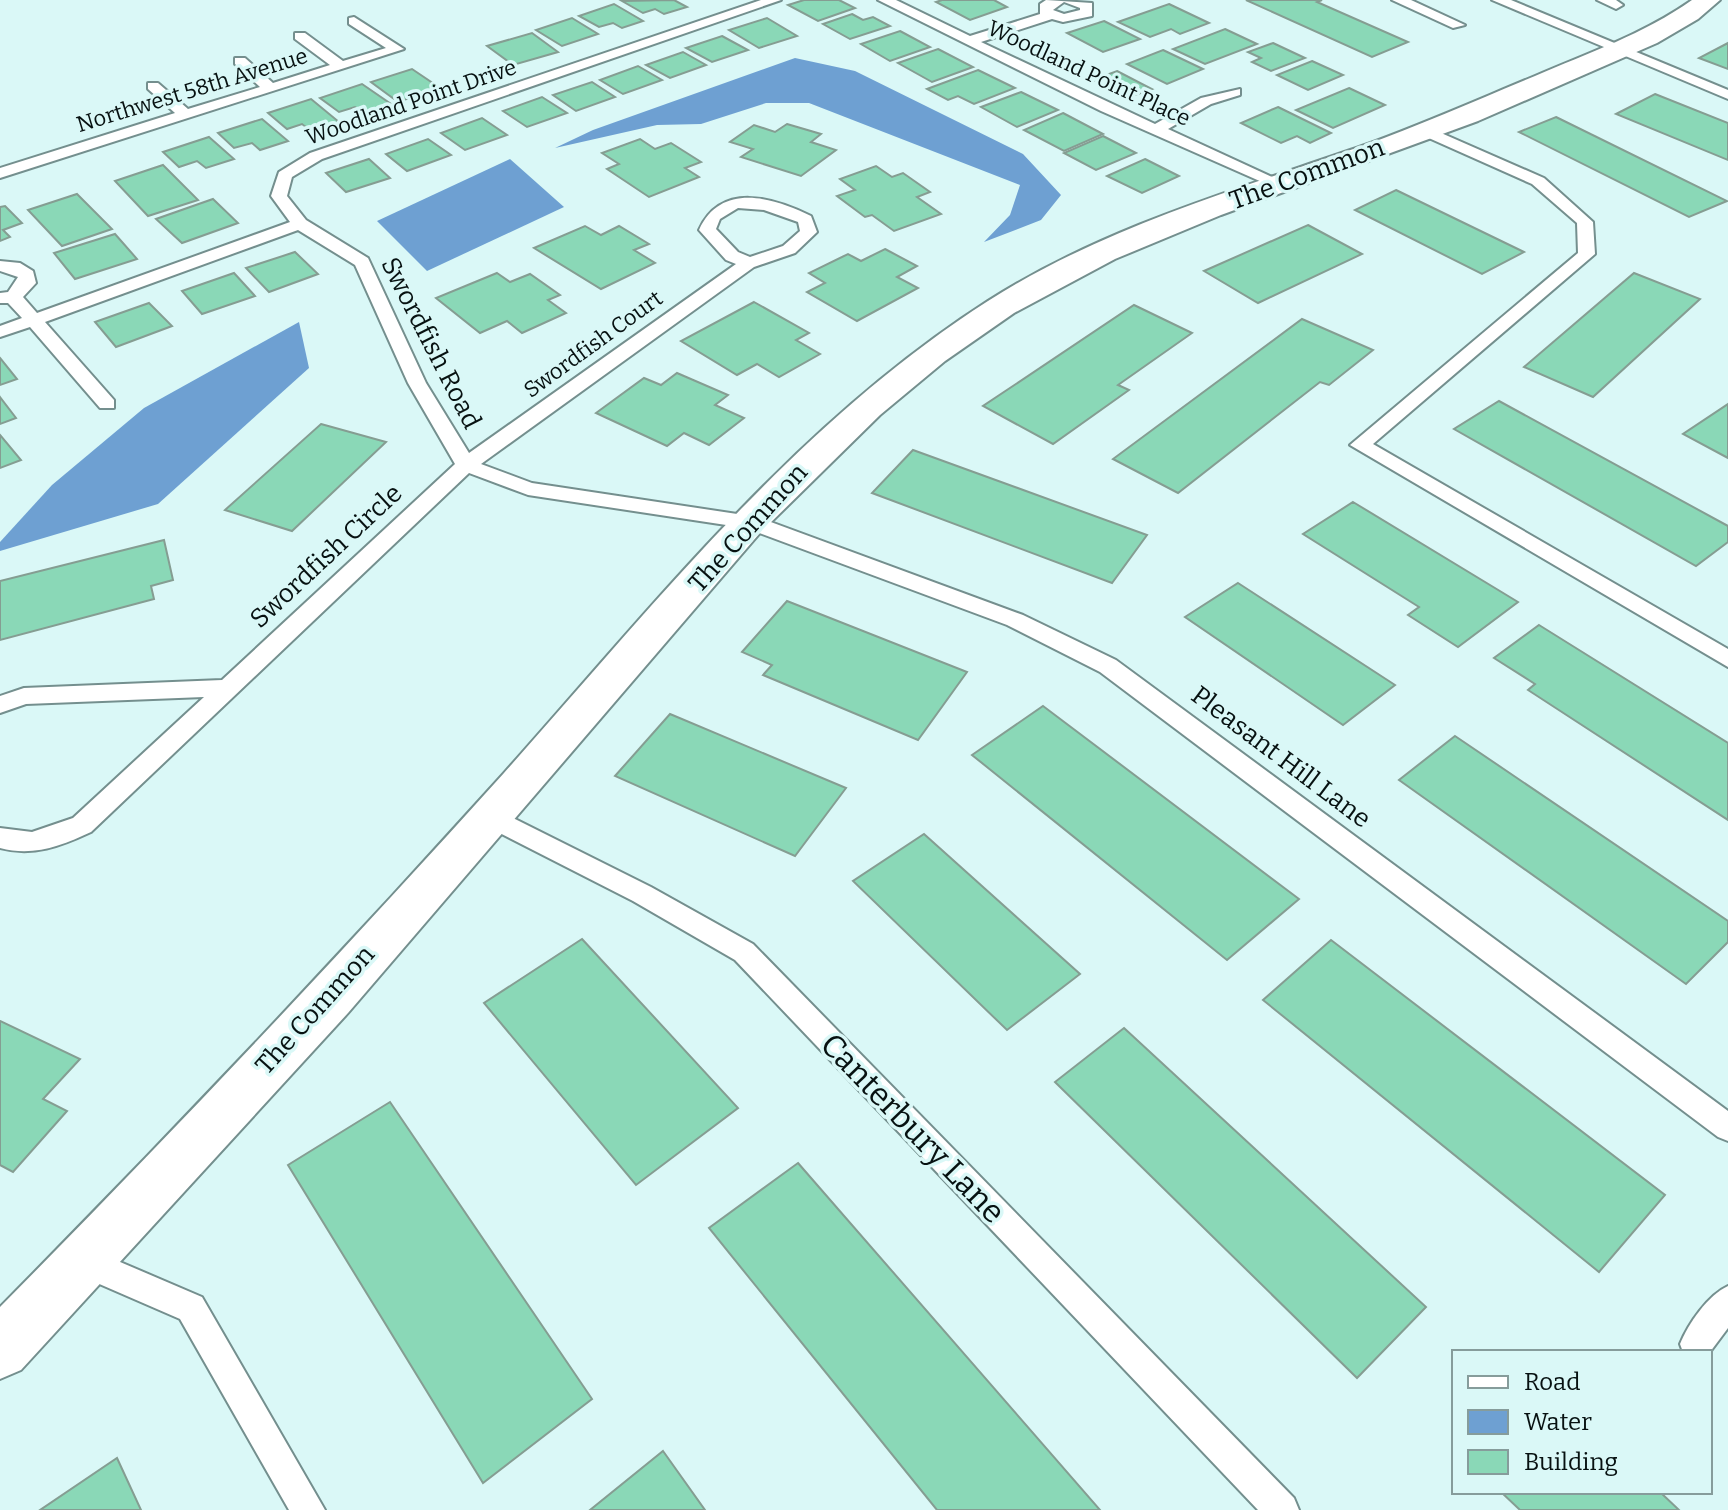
<svg xmlns="http://www.w3.org/2000/svg" width="1728" height="1510" font-family="Bitter,serif">
<style>
.water{fill:#6ea0d2}
.building{fill:#8ad8b7;stroke:#859d92;stroke-width:2}
.lines{fill:none;stroke-linecap:round;stroke-linejoin:round}
.service-casing{stroke:#748f8e;stroke-width:4}
.minor-casing{stroke:#748f8e;stroke-width:4}
.service{fill:#fff;fill-rule:evenodd}
.minor{fill:#fff;fill-rule:evenodd}
.labels{text-anchor:middle;dominant-baseline:central;stroke-width:7;stroke-linejoin:round;paint-order:stroke}
.far-street-label{font-size:22px;fill:#071111;stroke:#daf8f7}
.street-label{font-size:26px;fill:#071111;stroke:#daf8f7}
.near-street-label{font-size:32px;fill:#071111;stroke:#daf8f7}
</style>
<rect width="100%" height="100%" fill="#daf8f7"/>
<!-- water -->
<g class="water">
<polygon points="795,58 855,71 1023,154 1061,195 1041,220 984,242 1010,215 1020,185 809,103 766,103 701,124 657,125 555,148 593,130"/>
<polygon points="510,159 564,207 427,271 377,221"/>
<polygon points="299,322 309,368 158,504 0,551 0,542 52,485 144,408"/>
</g>
<!-- building -->
<g class="building">
<polygon points="674,0 687,7 664,14 655,9 643,13 622,1"/>
<polygon points="804,0 839,0 855,8 818,21 788,5"/>
<polygon points="942,0 994,0 1007,7 970,20 936,2"/>
<polygon points="1246,0 1322,0 1317,2 1408,42 1372,57"/>
<polygon points="614,4 643,21 622,28 613,23 599,27 579,16"/>
<polygon points="1169,4 1209,23 1180,34 1171,29 1150,37 1118,22"/>
<polygon points="852,14 863,20 873,17 890,26 850,39 823,24"/>
<polygon points="572,18 598,34 562,46 536,30"/>
<polygon points="767,18 797,36 759,48 729,30"/>
<polygon points="1104,21 1140,39 1103,52 1067,33"/>
<polygon points="1225,29 1257,44 1205,64 1173,49"/>
<polygon points="900,31 930,47 890,61 861,44"/>
<polygon points="532,33 558,52 513,65 487,46"/>
<polygon points="722,36 748,50 712,62 686,48"/>
<polygon points="1273,43 1305,58 1271,71 1252,62 1261,58 1248,52"/>
<polygon points="1728,43 1728,69 1699,58"/>
<polygon points="938,49 973,67 932,82 898,63"/>
<polygon points="1163,50 1203,69 1167,84 1127,64"/>
<polygon points="683,52 706,65 670,78 646,65"/>
<polygon points="1312,61 1343,75 1308,90 1277,75"/>
<polygon points="638,66 662,80 623,94 600,80"/>
<polygon points="412,69 440,88 398,102 371,82"/>
<polygon points="978,70 1015,88 974,104 958,96 948,100 927,89"/>
<polygon points="1117,71 1152,89 1127,98 1093,80"/>
<polygon points="592,82 615,97 576,111 553,95"/>
<polygon points="362,84 391,104 364,113 355,107 339,112 320,98"/>
<polygon points="1349,88 1385,105 1333,128 1296,110"/>
<polygon points="1021,92 1058,110 1017,127 981,107"/>
<polygon points="1655,94 1728,123 1728,160 1616,114"/>
<polygon points="542,97 567,113 527,127 503,111"/>
<polygon points="311,99 339,122 311,131 302,124 287,129 268,113"/>
<polygon points="1278,107 1331,133 1310,143 1297,136 1281,143 1241,123"/>
<polygon points="1063,113 1103,134 1064,151 1024,130"/>
<polygon points="1556,117 1727,201 1689,217 1519,132"/>
<polygon points="482,118 507,135 465,150 441,133"/>
<polygon points="262,119 288,141 260,150 252,143 234,148 218,133"/>
<polygon points="787,124 821,134 811,142 836,150 801,176 741,157 753,149 730,142 754,125 775,132"/>
<polygon points="1103,136 1136,153 1096,170 1064,153"/>
<polygon points="209,137 234,159 206,168 197,161 179,167 163,152"/>
<polygon points="428,139 451,155 407,171 386,154"/>
<polygon points="640,139 655,149 671,143 701,162 685,168 699,177 649,197 607,169 619,164 602,153"/>
<polygon points="369,159 390,178 346,192 326,173"/>
<polygon points="1145,159 1179,176 1142,193 1107,176"/>
<polygon points="163,165 198,200 148,216 115,181"/>
<polygon points="876,166 892,177 903,173 930,192 917,197 941,214 894,231 872,215 865,217 837,196 855,190 840,179"/>
<polygon points="1396,190 1524,252 1482,274 1355,210"/>
<polygon points="77,194 112,229 62,246 28,210"/>
<polygon points="213,199 238,223 182,243 156,219"/>
<polygon points="5,206 22,223 3,230 10,237 0,241 0,207"/>
<polygon points="1308,225 1362,254 1258,303 1204,271"/>
<polygon points="585,226 601,235 619,226 649,244 634,250 655,263 601,289 534,248"/>
<polygon points="115,234 137,259 75,279 54,253"/>
<polygon points="885,249 917,266 897,277 918,288 857,321 807,292 825,283 809,273 848,254 861,261"/>
<polygon points="295,252 318,274 269,292 246,268"/>
<polygon points="234,273 255,296 202,314 182,291"/>
<polygon points="497,273 510,282 530,274 560,295 548,300 566,313 522,333 507,321 480,333 436,298"/>
<polygon points="1634,273 1700,299 1593,397 1524,367"/>
<polygon points="754,302 809,333 796,340 820,354 779,377 757,364 737,375 681,341"/>
<polygon points="149,303 172,326 116,347 95,322"/>
<polygon points="1134,305 1192,333 1118,385 1129,390 1053,444 983,406"/>
<polygon points="1302,319 1373,350 1329,385 1320,382 1178,493 1113,459"/>
<polygon points="0,358 17,379 0,385"/>
<polygon points="677,373 728,395 715,405 744,418 709,445 684,433 667,446 596,413 644,378 661,385"/>
<polygon points="0,397 16,418 0,424"/>
<polygon points="1499,401 1728,526 1728,542 1696,566 1454,429"/>
<polygon points="1728,404 1728,458 1683,434"/>
<polygon points="321,424 386,442 292,531 225,510"/>
<polygon points="0,435 21,460 0,468"/>
<polygon points="913,450 1147,535 1112,583 872,493"/>
<polygon points="1353,502 1518,602 1458,647 1408,615 1419,607 1303,534"/>
<polygon points="164,540 173,580 151,586 154,599 0,640 0,581"/>
<polygon points="1238,583 1395,685 1343,725 1185,617"/>
<polygon points="787,601 967,672 918,740 763,675 772,665 742,652"/>
<polygon points="1539,625 1728,743 1728,820 1528,690 1535,684 1494,658"/>
<polygon points="1043,706 1299,899 1227,960 972,755"/>
<polygon points="670,714 846,788 795,856 615,776"/>
<polygon points="1455,736 1728,921 1728,942 1686,984 1399,780"/>
<polygon points="924,834 1080,974 1007,1030 853,881"/>
<polygon points="582,939 738,1108 636,1185 484,1003"/>
<polygon points="1331,940 1665,1195 1599,1272 1263,1000"/>
<polygon points="0,1021 80,1059 43,1099 67,1111 13,1172 0,1165"/>
<polygon points="1124,1028 1426,1307 1357,1378 1055,1082"/>
<polygon points="390,1102 592,1399 483,1483 288,1165"/>
<polygon points="798,1163 1100,1510 937,1510 709,1228"/>
<polygon points="663,1451 705,1510 590,1510"/>
<polygon points="117,1458 141,1510 40,1510"/>
<polygon points="1501,1492 1660,1492 1679,1510 1520,1510"/>
</g>
<g class="lines">
<defs>
<g id="service">
<path d="M761 0H781L322 159 292 177 287 196 306 220 368 258 426 383 469 453 736 264 726 260 699 230C721 182 772 197 811 216L817 232 795 253 754 267 481 464 532 483 757 517 1023 615 1116 660 1728 1111V1141L1718 1137 1100 672 1007 625 746 528 528 495 469 473 91 832C61 846 33 857 0 848V828L32 832 73 818 204 697 26 704 0 713V696L24 688 222 680 455 464 408 383 355 265 298 230 45 322 114 400V408H100L30 327 0 337V326L22 318 8 303H0V293L8 292 18 277 0 271V261L20 263 33 271 36 283 23 297 37 313 290 222 271 196 279 172 310 153ZM738 208 764 210 798 222 800 231 783 246 750 257 738 252 716 229 720 219Z"/>
<path d="M878 0H896L970 36 1040 14V4L1046 0 1092 3V16L1063 22 1052 19 981 42 1155 124 1201 98 1240 89V95L1211 104 1168 129 1285 183 1271 186 1101 111ZM1064 2 1080 8V10L1064 14 1053 10Z"/>
<polygon points="1392,0 1411,0 1465,25 1453,28"/>
<polygon points="1492,0 1511,0 1728,90 1728,99"/>
<polygon points="1597,0 1616,0 1623,5 1616,9"/>
<polygon points="354,17 404,49 0,178 0,168 175,113 148,89 148,83 158,83 188,109 260,87 235,64 235,58 245,58 273,83 330,65 295,39 295,33 305,33 343,61 386,48 349,24 349,18"/>
<polygon points="1422,129 1432,129 1544,178 1593,222 1595,254 1373,444 1728,649 1728,667 1350,445 1578,253 1577,223 1532,184 1422,135"/>
<polygon points="491,807 651,887 753,944 1294,1498 1299,1510 1258,1510 735,960 633,901 482,824 479,817 482,810"/>
<polygon points="85,1247 202,1297 325,1510 289,1510 180,1319 74,1273 69,1262 74,1251"/>
<path d="M1728 1286V1328L1710 1352H1683L1680 1344C1688 1324 1708 1295 1728 1286Z"/>
</g>
<path id="minor" d="M1692 0H1720L1698 19 1657 43 1478 121 1221 215 1115 259 1014 313 945 361 880 415 759 534 348 1013 21 1370 0 1379V1307C172 1133 340 955 504 773 654 605 796 424 988 301 1102 228 1235 190 1362 146 1421 125 1477 100 1535 76 1588 53 1644 34 1692 0Z"/>
</defs>
<!-- service casing -->
<use href="#service" class="service-casing"/>
<!-- minor casing -->
<use href="#minor" class="minor-casing"/>
<!-- service -->
<use href="#service" class="service"/>
<!-- minor -->
<use href="#minor" class="minor"/>
</g>
<g class="labels">
<!-- far-street labels -->
<g class="far-street-label">
<text transform="translate(1089 73) rotate(25)">Woodland Point Place</text>
<text transform="translate(192 90) rotate(-17)">Northwest 58th Avenue</text>
<text transform="translate(411 102) rotate(-19)">Woodland Point Drive</text>
<text transform="translate(593 344) rotate(-36)">Swordfish Court</text>
</g>
<!-- street labels -->
<g class="street-label">
<text transform="translate(1307 174) rotate(-20)">The Common</text>
<text transform="translate(431 343) rotate(63)">Swordfish Road</text>
<text transform="translate(748 528) rotate(-48)">The Common</text>
<text transform="translate(326 556) rotate(-43)">Swordfish Circle</text>
<text transform="translate(1281 757) rotate(37)">Pleasant Hill Lane</text>
<text transform="translate(315 1010) rotate(-48)">The Common</text>
</g>
<!-- near-street labels -->
<g class="near-street-label">
<text transform="translate(913 1128) rotate(46)">Canterbury Lane</text>
</g>
</g>
<!-- legend -->
<rect x="1452" y="1350" width="260" height="144" fill="#daf8f7" stroke="#869c9b" stroke-width="2"/>
<rect x="1468" y="1376" width="40" height="12" fill="#ffffff" stroke="#869c9b" stroke-width="2"/>
<text x="1524" y="1390" font-size="24" fill="#071111">Road</text>
<rect x="1468" y="1410" width="40" height="24" fill="#6ea0d2" stroke="#869c9b" stroke-width="2"/>
<text x="1524" y="1430" font-size="24" fill="#071111">Water</text>
<rect x="1468" y="1450" width="40" height="24" fill="#8ad8b7" stroke="#869c9b" stroke-width="2"/>
<text x="1524" y="1470" font-size="24" fill="#071111">Building</text>
</svg>
